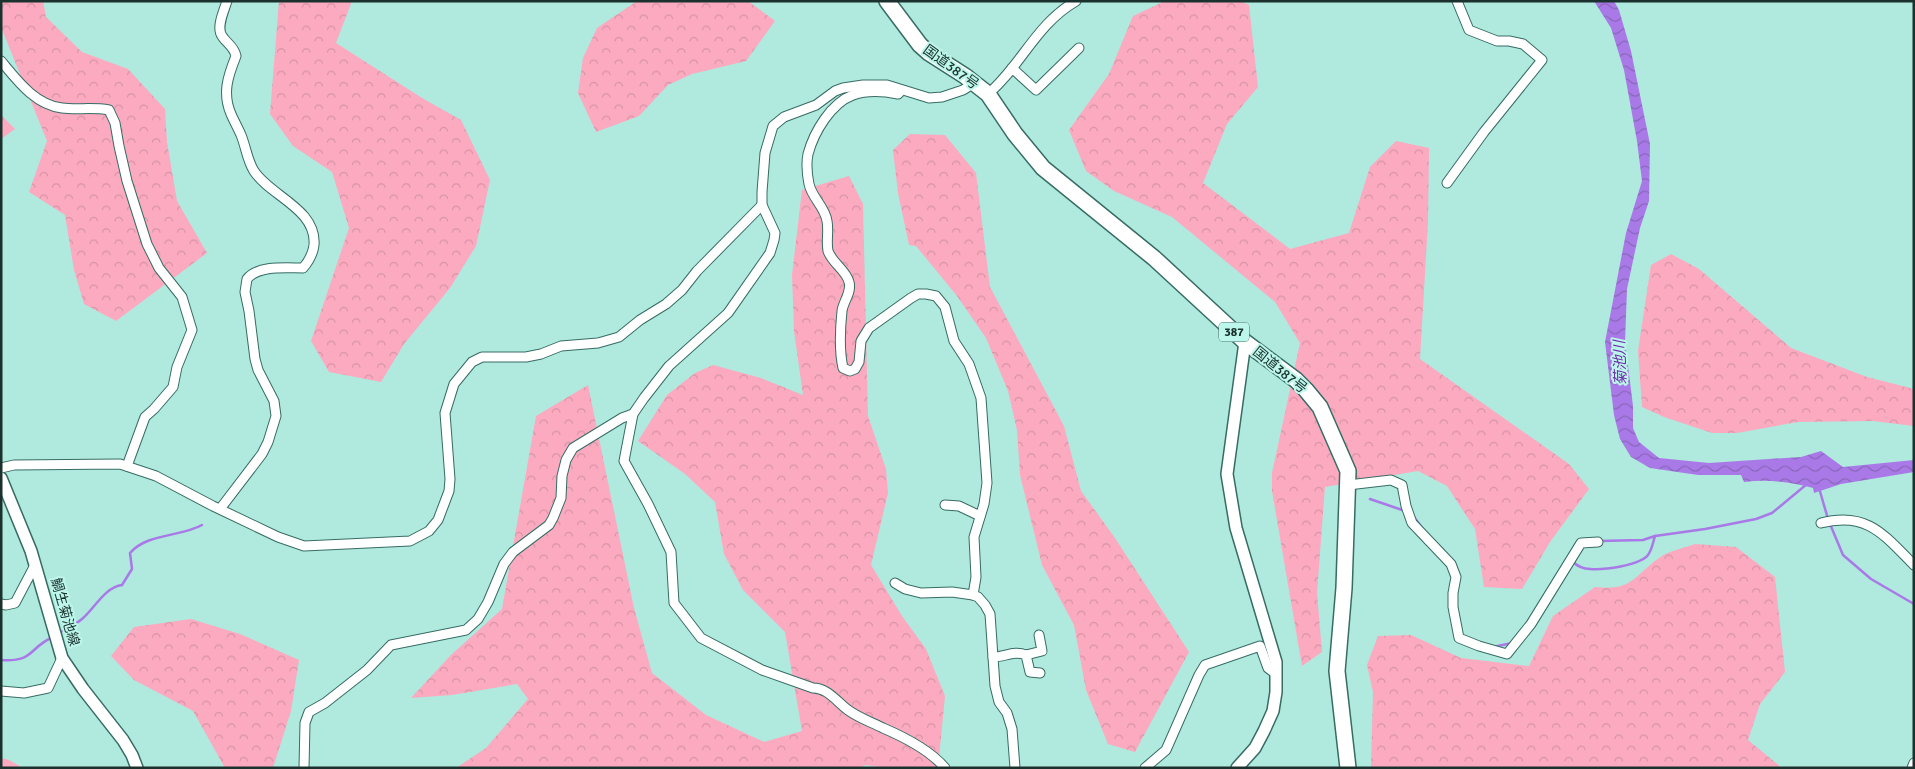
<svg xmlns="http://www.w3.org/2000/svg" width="1915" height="769" font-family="Signika,'Noto Sans JP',sans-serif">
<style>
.forest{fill:url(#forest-crowns)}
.water{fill:url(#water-waves)}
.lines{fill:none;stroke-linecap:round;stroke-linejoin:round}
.stream{stroke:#a97ae7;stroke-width:2.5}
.street-casing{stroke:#366c64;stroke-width:11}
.secondary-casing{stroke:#366c64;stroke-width:14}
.highway-casing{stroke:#366c64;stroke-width:18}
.street{stroke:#fff;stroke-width:9}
.secondary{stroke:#fff;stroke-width:11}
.highway{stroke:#fff;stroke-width:15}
.labels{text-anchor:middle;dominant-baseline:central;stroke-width:4;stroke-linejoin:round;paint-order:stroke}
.shield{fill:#bdf6eb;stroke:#4b6c66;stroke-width:1}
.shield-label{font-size:12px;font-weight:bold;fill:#1a312d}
.street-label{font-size:14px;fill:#1a312d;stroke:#bdf6eb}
.water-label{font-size:15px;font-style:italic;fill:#6c2bab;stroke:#bdf6eb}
</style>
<defs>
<pattern id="forest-crowns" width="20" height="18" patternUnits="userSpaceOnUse" patternTransform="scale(1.25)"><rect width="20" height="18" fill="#fcaac0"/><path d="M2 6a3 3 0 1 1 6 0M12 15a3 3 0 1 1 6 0" fill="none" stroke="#d793a5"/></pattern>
<pattern id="water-waves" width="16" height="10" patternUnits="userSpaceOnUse" patternTransform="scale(1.25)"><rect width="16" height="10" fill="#a97ae7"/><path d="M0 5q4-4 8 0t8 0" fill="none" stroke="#8965bc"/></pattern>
</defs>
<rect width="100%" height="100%" fill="#b0e9de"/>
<!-- forest -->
<g class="forest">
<polygon points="1,1 43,1 46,17 82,52 128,69 165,109 167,142 177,201 207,253 116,321 84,304 74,270 65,215 29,192 47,141 1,27"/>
<polygon points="279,1 352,1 336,43 422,98 461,120 490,180 476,246 450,288 404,344 381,382 329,372 311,341 349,228 332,172 293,146 270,114"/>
<polygon points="637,1 748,1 775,21 746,61 692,74 668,85 639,116 596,132 578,93 583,58 597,28"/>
<polygon points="1165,1 1241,1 1249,5 1258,87 1227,124 1203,183 1290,249 1349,233 1370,167 1396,141 1429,148 1428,222 1420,359 1569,464 1589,489 1550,542 1522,589 1484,587 1475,529 1447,486 1418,471 1325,487 1317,593 1322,652 1302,666 1272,491 1272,473 1300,343 1275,302 1172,217 1114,191 1086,171 1069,130 1109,74 1133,16"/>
<polygon points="1,115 15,129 1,139"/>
<polygon points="910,134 945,135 976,173 990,287 1064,426 1081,491 1115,538 1189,652 1135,752 1108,744 1086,690 1074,625 1042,565 1020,475 1017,430 1008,391 986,338 957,296 916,246 909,245 898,193 893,150"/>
<polygon points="849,176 863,204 868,416 886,469 888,493 871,565 902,616 926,649 945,696 938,768 884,768 866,765 858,768 456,768 486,748 528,699 517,684 452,695 411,698 451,655 502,609 536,416 588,385 634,608 652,673 706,715 764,742 802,731 785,632 743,590 724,554 715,502 685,474 638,441 667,395 695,373 713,365 761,378 803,395 794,331 792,275 802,190"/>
<polygon points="1671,254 1699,269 1791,348 1867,377 1914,389 1914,426 1873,421 1798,422 1737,433 1712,433 1664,417 1642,407 1638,351 1651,265"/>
<path d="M1695 544 1736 547 1775 577 1785 672 1760 704 1748 740 1782 768H1371L1373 692 1367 665 1378 636 1411 635 1461 658 1529 666 1553 616 1595 587C1632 591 1633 577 1659 558 1668 551 1684 548 1695 544Z"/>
<polygon points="191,619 240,634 299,660 291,711 273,768 225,768 193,711 134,680 111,656 134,627"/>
<polygon points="1,758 9,760 23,768 1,768"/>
</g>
<!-- water -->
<path class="water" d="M1594 1H1614L1619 10 1631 51 1650 144 1649 201 1640 228 1627 289 1625 342 1633 406V428L1639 442 1659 458 1709 463 1801 457 1821 451 1843 467 1914 460V472L1841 484 1814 493 1813 488C1790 482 1768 479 1744 482L1741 475H1698L1650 468 1631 457 1620 439 1614 415 1605 342 1626 233 1642 181 1637 141 1624 70 1611 28Z"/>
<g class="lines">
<!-- stream -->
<g class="stream">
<polyline points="1819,488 1828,519"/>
<polyline points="1370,499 1405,511"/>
<polyline points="1414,517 1423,529"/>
<polyline points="1830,524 1843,555 1871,579 1914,604"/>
<polyline points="1599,541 1643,540 1655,536 1705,529 1756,519 1772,513 1807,484"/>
<path d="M1572 561C1577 566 1583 569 1590 569 1603 570 1639 566 1648 555 1652 550 1653 542 1655 536"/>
<path d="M57 634C66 629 75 625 82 619 94 609 105 587 122 585L132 569 130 553C147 533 181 537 202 525"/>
<polyline points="1493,647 1512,643"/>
<path d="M1 660C35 662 28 648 53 637"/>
</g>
<defs>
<g id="street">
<path d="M1 61C17 80 35 105 62 108 77 110 93 107 109 110L115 123 119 146 127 181 147 244 159 268 182 297 192 330 177 367 173 387 154 409 145 417 127 466"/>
<polyline points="1012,68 1036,90 1079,48"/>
<path d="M900 92 898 94C883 91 867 90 853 95 831 103 814 132 808 154 806 164 807 174 809 184 812 198 825 207 827 221 829 231 826 241 828 251 832 263 846 270 849 282 852 292 843 302 842 311 840 330 839 350 843 368L850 371 855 369 859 362 861 341 869 328 911 298 918 294H926L936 296 945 307 954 341 969 364 981 398 987 483 984 504 974 537 976 577 973 595"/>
<path d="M988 94C1022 65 1035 25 1076 1"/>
<polyline points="1447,183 1484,132 1542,60 1523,44 1509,41 1497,41 1469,30 1457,1"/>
<polyline points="1,468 14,465 120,464 156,476 213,506 278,537 304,546 410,541 429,531 438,520 449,491 450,479 445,413 454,384 472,362 482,357 526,357 541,354 561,346 598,343 619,337 640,320 666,304 682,290 697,271 762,205"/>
<polyline points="1348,485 1391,480 1402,485 1406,506 1412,523 1451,564 1456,577 1453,593 1453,607 1459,638 1479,646 1507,654 1531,624 1581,543 1598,542"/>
<polyline points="945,505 959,506 980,516"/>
<path d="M220 509 262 454 268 442 276 416 274 401 258 370 255 359 249 311 245 292 247 279C258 265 286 268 303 268 309 261 313 254 314 245 317 209 270 196 254 171 247 160 246 147 241 135 238 128 234 121 231 114 222 93 228 76 236 56 234 46 227 44 222 36 216 27 224 11 227 1"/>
<path d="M1821 523C1867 511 1884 535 1914 565"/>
<polyline points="895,583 905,589 921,593 952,592 973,595 978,597 985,605 990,614 995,686 999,702 1007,713 1012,729 1015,768"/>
<polyline points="1,604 6,605 15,603 35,565"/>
<polyline points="1026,655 1042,651 1039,635"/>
<path d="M993 657C1005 657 1014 650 1026 655L1030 672 1040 673"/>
<polyline points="1,691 24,693 48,688 62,658"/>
<polyline points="304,768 305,723 309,712 325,703 367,670 391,645 466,630 478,619 488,602 504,564 513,552 549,525 553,518 561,498 562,476 566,460 573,448 622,418 633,414"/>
<path d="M945 768C930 750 904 737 883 728 871 722 859 718 848 710 837 702 828 688 813 688L762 670 701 638 674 603 671 552 648 504 624 461 633 414 644 398 669 366 728 313 770 253 774 240 775 233 762 205V192L765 153 773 126 784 117 816 105 835 91 843 88 863 85H887L929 98 942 97 963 90 974 83"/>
<polyline points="1145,768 1166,750 1199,675 1205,665 1260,646 1268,668 1276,674"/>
<polyline points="1912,768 1914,763"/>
</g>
<g id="secondary">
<polyline points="1,478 31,551 62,658 83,689 123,740 132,755 137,768"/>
<polyline points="1237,768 1255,748 1264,731 1273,711 1276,692 1276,662 1236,528 1227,474 1245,342"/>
</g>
<polyline id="highway" points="887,1 920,45 929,53 965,76 988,94 1015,134 1043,168 1154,258 1245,342 1296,380 1306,390 1320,407 1348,471 1344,588 1337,671 1348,768"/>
</defs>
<!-- street casing -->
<use href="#street" class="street-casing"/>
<!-- secondary casing -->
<use href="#secondary" class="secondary-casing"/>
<!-- highway casing -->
<use href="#highway" class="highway-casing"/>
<!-- street -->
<use href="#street" class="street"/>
<!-- secondary -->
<use href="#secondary" class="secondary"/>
<!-- highway -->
<use href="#highway" class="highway"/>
</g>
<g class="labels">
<!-- shield labels -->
<rect class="shield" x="1219" y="322.5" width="30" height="19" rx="4"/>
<g class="shield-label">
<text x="1234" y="332">387</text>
</g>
<!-- street labels -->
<g class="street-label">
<text transform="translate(951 67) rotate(36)">国道387号</text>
<text transform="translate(1280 370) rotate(39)">国道387号</text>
<text transform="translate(65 612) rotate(74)">鯛生菊池線</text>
</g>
<!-- water labels -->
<g class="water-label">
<text transform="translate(1620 363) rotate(-92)">菊池川</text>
</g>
</g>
<!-- border -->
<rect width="1915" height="769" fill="none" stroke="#1a312d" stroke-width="5"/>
</svg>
